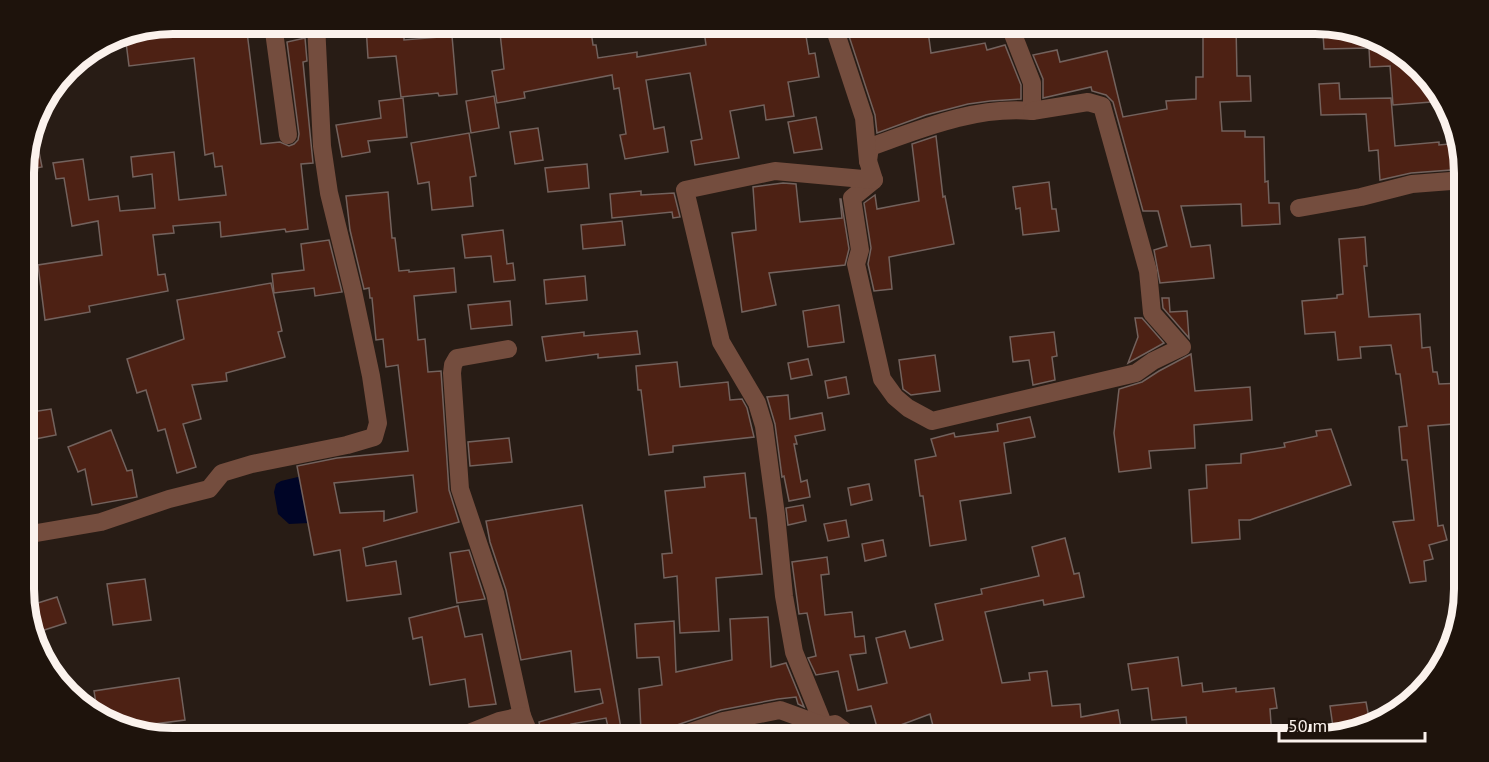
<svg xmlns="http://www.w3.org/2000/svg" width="1489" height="762" font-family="'PT Sans',sans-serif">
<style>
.water{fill:#000526}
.building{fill:#4d2114;stroke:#73625d;stroke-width:1.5;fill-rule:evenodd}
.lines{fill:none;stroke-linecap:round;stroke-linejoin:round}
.minor{stroke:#744d3e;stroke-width:18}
.rim{fill:none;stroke:#fbf2ed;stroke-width:8}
</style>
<rect width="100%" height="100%" fill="#281c15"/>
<!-- water -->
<polygon class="water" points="302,476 309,523 289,524 278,514 274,492 276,484 281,481"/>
<!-- building -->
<g class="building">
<polygon points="200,24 246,24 261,144 280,142 289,146 294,144 298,140 299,134 287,42 305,38 307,61 303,62 313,163 301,164 308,229 286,232 285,229 221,237 220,222 173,226 174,233 153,235 158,275 165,274 168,291 89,306 90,312 45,320 38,265 102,255 98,221 72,226 64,178 56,179 53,163 83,159 89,200 118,196 120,211 155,208 152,174 133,177 131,157 174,152 179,200 226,195 222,166 215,167 213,153 205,155 194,58 129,66 125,34 150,29"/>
<polygon points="404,24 404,40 452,36 457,94 439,96 438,93 401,97 396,56 368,58 366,26"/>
<polygon points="499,24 590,24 593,45 596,45 598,58 637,52 637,57 706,45 703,24 747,24 748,30 782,24 804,24 809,54 815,53 819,77 788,82 794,116 766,120 764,105 730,111 739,158 695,165 691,141 702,139 690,73 646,80 654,129 664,127 668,152 625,159 620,135 626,134 619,88 614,89 612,75 524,92 525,98 497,103 492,71 504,69"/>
<polygon points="871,24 927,24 931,53 985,43 987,50 1005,45 1021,85 1021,99 990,101 968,104 926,115 877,133 875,115 846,27"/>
<polygon points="1203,24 1236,24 1237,76 1250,76 1251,101 1220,102 1222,131 1245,131 1245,137 1264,137 1265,182 1268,181 1269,203 1279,203 1280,224 1242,226 1241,204 1181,206 1191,247 1210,245 1214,278 1160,283 1154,250 1167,246 1158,211 1143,211 1113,102 1106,95 1092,91 1091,87 1043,98 1043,79 1033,55 1057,50 1060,62 1107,51 1123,117 1167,109 1166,101 1196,99 1196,77 1203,77"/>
<polygon points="1353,33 1382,40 1440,90 1444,101 1393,105 1390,66 1370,67 1369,48 1324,49 1323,34"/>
<polygon points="1339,83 1340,99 1391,98 1395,146 1439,142 1439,145 1460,143 1464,154 1464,169 1411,173 1380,180 1378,150 1369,151 1366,114 1321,115 1319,84"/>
<polygon points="494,96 499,128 471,133 466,101"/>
<polygon points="403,98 407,137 368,141 370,152 342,157 336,125 381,118 379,101"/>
<polygon points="816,117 822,149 794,153 788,122"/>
<polygon points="34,127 42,167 24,170 24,163"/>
<polygon points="538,128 543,160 515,164 510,132"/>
<polygon points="469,133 476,176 470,177 473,206 432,210 429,182 418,184 411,143"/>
<polygon points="936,136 943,197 945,196 954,244 889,257 892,289 874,291 868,264 871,248 864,203 875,195 877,209 919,201 912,144"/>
<polygon points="587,164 589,188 548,192 545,168"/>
<polygon points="1049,182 1052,209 1056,209 1059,231 1023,235 1020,208 1016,209 1013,187"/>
<polygon points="783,183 796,184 800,222 842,218 840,199 841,199 849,249 845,265 769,273 776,305 742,312 732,233 756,230 753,187"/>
<polygon points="641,191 641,195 674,193 680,217 673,218 672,212 612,218 610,194"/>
<path d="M388 192 392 238H395L399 271 409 270V272L454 268 456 292 414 296 418 340 425 339 428 372 441 371 449 490 459 522 363 548 366 566 396 561 401 594 347 601 340 550 314 555 297 466 337 458 408 451 398 365 386 367 383 339 376 340 372 298H370L369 288 364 289 350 230 346 196ZM413 475 417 512 384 521V511L340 513 334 483Z"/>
<polygon points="622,221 625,245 583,249 581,225"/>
<polygon points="503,230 507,264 513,263 515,280 494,282 491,256 465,258 462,235"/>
<polygon points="1365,237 1367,266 1364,266 1369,317 1420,314 1422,348 1430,347 1433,372 1437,372 1439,384 1464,383 1464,414 1452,414 1453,424 1428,426 1438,526 1443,525 1447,540 1429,545 1433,559 1424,561 1426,581 1410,583 1393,522 1414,520 1407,460 1402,460 1399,427 1407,426 1400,374 1396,374 1391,345 1360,347 1361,358 1338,360 1335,332 1305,334 1302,301 1337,298 1337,295 1343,294 1339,239"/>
<polygon points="329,240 342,292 315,296 314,288 274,293 272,274 304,270 301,244"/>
<polygon points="585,276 587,300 546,304 544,280"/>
<polygon points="271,283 282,331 278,332 285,357 226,373 227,381 192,385 201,419 183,424 196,467 177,473 165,429 158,431 146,390 137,393 127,359 184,339 177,300"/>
<polygon points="1162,298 1169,298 1170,312 1187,311 1189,338 1163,308"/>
<polygon points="510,301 512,325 471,329 468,305"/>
<polygon points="839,305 844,342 808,347 803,311"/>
<polygon points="1135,318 1142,318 1164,343 1128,363 1138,337"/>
<polygon points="637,331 640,354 598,358 598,354 546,361 542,337 584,332 584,336"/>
<polygon points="1054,332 1057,356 1052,357 1055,380 1033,385 1029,360 1013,362 1010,337"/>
<polygon points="1191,354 1195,391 1250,387 1252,420 1194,425 1195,448 1149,451 1151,468 1119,472 1114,433 1119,389 1142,382 1159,371"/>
<polygon points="935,355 940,391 911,395 903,389 899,360"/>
<polygon points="808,359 812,375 791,379 788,363"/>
<polygon points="677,362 680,387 728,382 730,400 742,399 747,408 754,437 673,446 673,452 649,455 641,390 638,390 636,366"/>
<polygon points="846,377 849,394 828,398 825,381"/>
<polygon points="788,395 790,419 822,413 825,430 795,436 797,444 794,444 801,482 807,480 810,497 789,501 784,476 782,477 775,424 767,397"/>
<polygon points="51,409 56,435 25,441 25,413"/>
<polygon points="1030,417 1035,437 1004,443 1011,493 960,501 966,540 930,546 923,496 920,496 915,460 936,456 931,439 954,433 955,437 998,431 997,424"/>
<polygon points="1331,429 1351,485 1250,520 1239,520 1240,539 1192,543 1189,490 1207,488 1206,465 1241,463 1241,454 1285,447 1284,443 1317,436 1316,431"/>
<polygon points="111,430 127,471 132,470 137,497 92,505 85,469 78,472 68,447"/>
<polygon points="509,438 512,462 470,466 468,442"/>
<polygon points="745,473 750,518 756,518 762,574 716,578 719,631 680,633 677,576 664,578 662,554 672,553 665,491 705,487 704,477"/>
<polygon points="869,484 872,500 851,505 848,488"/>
<polygon points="582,505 622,734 610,736 606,718 571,724 574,738 542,738 539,722 603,703 600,689 575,692 571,651 521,660 506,590 490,542 486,521"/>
<polygon points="803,505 806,521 788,525 786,508"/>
<polygon points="846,520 849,537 828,541 824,524"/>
<polygon points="1065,538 1074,574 1079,573 1084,597 1044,605 1043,600 985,612 1002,683 1030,680 1029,673 1047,671 1052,706 1080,704 1081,717 1118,710 1121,728 1096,733 1096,729 1056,731 1056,734 1023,738 936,738 930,714 898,726 902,738 880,738 871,706 847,711 838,671 816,675 808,658 816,656 807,613 799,614 792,562 827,557 829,574 821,575 825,615 852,612 855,637 864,636 866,653 850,655 858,690 887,683 876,638 905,631 910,648 943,640 935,604 982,594 981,589 1039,576 1032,547"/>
<polygon points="883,540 886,556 865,561 862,544"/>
<polygon points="469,550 485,599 457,603 450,553"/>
<polygon points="145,579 151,620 113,625 107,584"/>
<polygon points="57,597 66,623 35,633 25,607"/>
<polygon points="458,606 465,637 482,634 496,704 469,707 465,679 430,685 422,637 413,639 409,618"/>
<polygon points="768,617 771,667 786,663 804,707 798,704 796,697 778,699 721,710 671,727 641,731 639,689 662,685 659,657 637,658 635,624 674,621 676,672 732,660 730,619"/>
<polygon points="1178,657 1182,686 1202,683 1203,692 1236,688 1236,692 1274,688 1277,708 1270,709 1272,738 1188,738 1186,717 1152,720 1148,688 1132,690 1128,664"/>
<polygon points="179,678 185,720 138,726 138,730 107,722 98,715 94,691"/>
<polygon points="1366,702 1369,718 1353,721 1353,724 1333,727 1330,706"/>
</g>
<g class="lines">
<!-- minor -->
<g class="minor">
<polyline points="273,24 288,135"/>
<path d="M868 161 870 147C923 128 976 106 1032 111V83L1009 24"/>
<polyline points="874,180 852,198 860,250 856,264 882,379 895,397 908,408 932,421 1136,373 1153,361 1182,347 1152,313 1148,271 1102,106 1088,102 1032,111"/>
<polyline points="1299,208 1361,197 1412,184 1464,180"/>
<polyline points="508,349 457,358 453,365 452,373 460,489 495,593 522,716"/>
<polyline points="25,535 101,522 169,499 209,489 222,473 252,464 347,445 374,437 378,423 371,376 353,291 329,193 322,146 316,24"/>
<polyline points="824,726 794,652 784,596 776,515 764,426 757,403 721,342 685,190 775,171 874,180 868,161 864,118 833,24"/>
<polyline points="456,738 499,721 522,716 531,738"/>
<polyline points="673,738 723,721 780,710 824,726 835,724 854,738"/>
</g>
</g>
<!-- crop -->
<path d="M0 0H1489V762H0ZM173 34H1315A139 139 0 0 1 1454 173V589A139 139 0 0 1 1315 728H173A139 139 0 0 1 34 589V173A139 139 0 0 1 173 34Z" fill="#1e130c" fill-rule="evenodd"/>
<path class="rim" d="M173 34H1315A139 139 0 0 1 1454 173V589A139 139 0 0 1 1315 728H173A139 139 0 0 1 34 589V173A139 139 0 0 1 173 34Z"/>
<!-- scale -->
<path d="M1279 732v9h146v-9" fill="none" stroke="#fbf2ed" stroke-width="3"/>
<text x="1288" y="732" font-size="18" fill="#fbf2ed" stroke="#1e130c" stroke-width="4.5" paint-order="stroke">50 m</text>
</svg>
